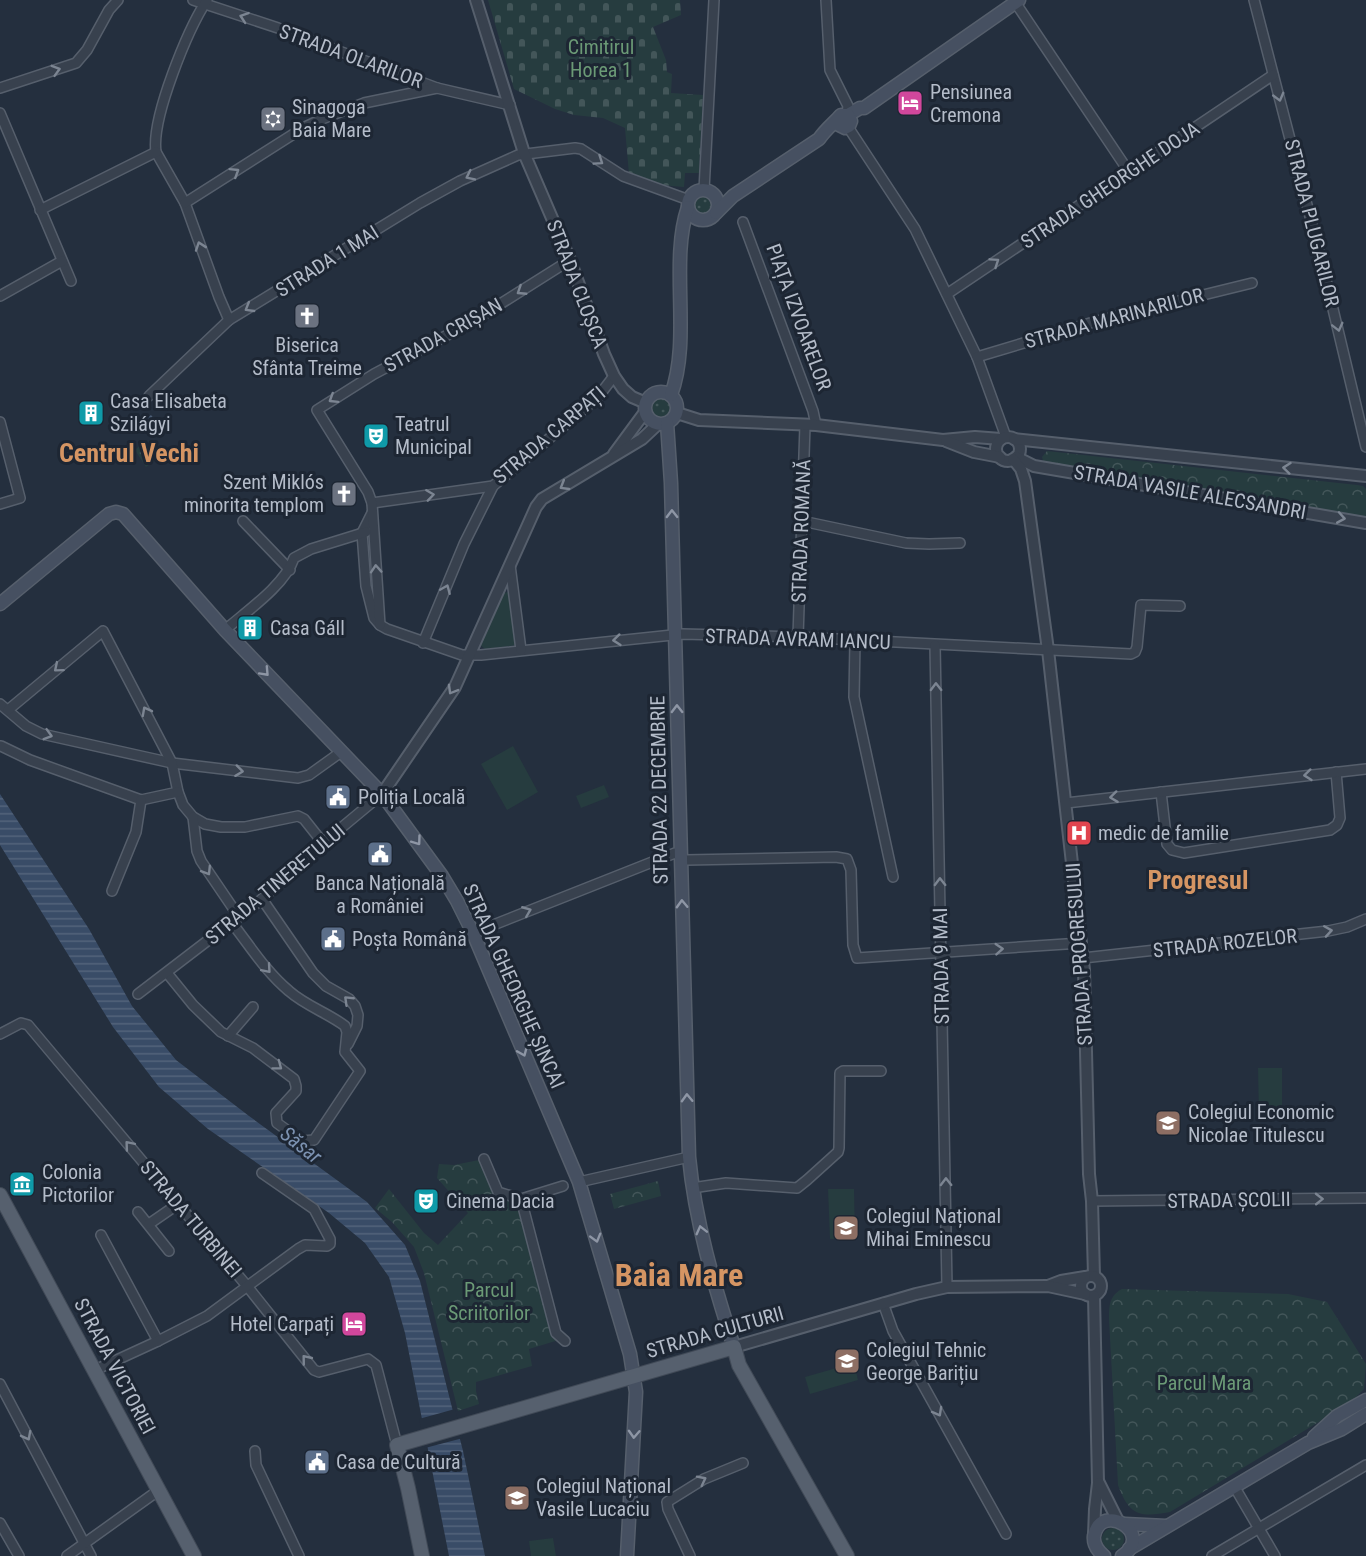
<svg xmlns="http://www.w3.org/2000/svg" width="1366" height="1556" font-family="'Roboto Condensed',sans-serif">
<style>
.grass{fill:url(#grass-dots)}
.cemetery{fill:url(#cemetery-stones)}
.park{fill:url(#park-crowns)}
.garden{fill:#263c3f}
.water{fill:url(#water-rules)}
.pier{fill:#242f3e}
.lines{fill:none;stroke-linecap:round;stroke-linejoin:round}
.minor-casing{stroke:#565f6c;stroke-width:12}
.tertiary-casing{stroke:#565f6c;stroke-width:14}
.secondary-casing{stroke:#565f6c;stroke-width:15}
.primary-casing{stroke:#414a57;stroke-width:16}
.minor{stroke:#38414e;stroke-width:9}
.tertiary{stroke:#38414e;stroke-width:10}
.secondary{stroke:#465061;stroke-width:12}
.primary{stroke:#56606e;stroke-width:14}
.oneway{stroke:#7c8592}
.oneway2{stroke:#8e96a5}
.labels{text-anchor:middle;dominant-baseline:central;stroke-width:6;stroke-linejoin:round;paint-order:stroke}
.park-label{font-size:20px;fill:#6b9a76;stroke:#1d2633}
.street-label{font-size:20px;fill:#b4bcc9;stroke:#1d2633}
.poi-label{font-size:20px;fill:#b4bcc9;stroke:#1d2633;text-anchor:start}
.water-label{font-size:21px;font-style:italic;fill:#7c92b1;stroke:#1d2633}
.district-label{font-size:26px;font-weight:bold;fill:#d59563;stroke:#1d2633}
.town-label{font-size:32px;font-weight:bold;fill:#d59563;stroke:#1d2633}
</style>
<defs>
<pattern id="grass-dots" width="8" height="8" patternUnits="userSpaceOnUse" patternTransform="scale(1.5)"><rect width="8" height="8" fill="#263c3f"/><path d="M2 2h.1M6 6h.1" fill="none" stroke="#435659" stroke-width="1.8" stroke-linecap="round"/></pattern>
<pattern id="cemetery-stones" width="16" height="16" patternUnits="userSpaceOnUse" patternTransform="scale(1.5)"><rect width="16" height="16" fill="#263c3f"/><path d="M2 7V4a2 2 0 0 1 4 0v3zM10 15v-3a2 2 0 0 1 4 0v3z" fill="#435659"/></pattern>
<pattern id="park-crowns" width="20" height="18" patternUnits="userSpaceOnUse" patternTransform="scale(1.5)"><rect width="20" height="18" fill="#263c3f"/><path d="M2 6a3 3 0 1 1 6 0M12 15a3 3 0 1 1 6 0" fill="none" stroke="#435659"/></pattern>
<pattern id="water-rules" width="6" height="5" patternUnits="userSpaceOnUse" patternTransform="scale(1.5)"><rect width="6" height="5" fill="#394c67"/><path d="M0 2.5h6" fill="none" stroke="#53647b"/></pattern>
</defs>
<rect width="100%" height="100%" fill="#242f3e"/>
<!-- grass -->
<g class="grass">
<circle cx="703" cy="205" r="11"/>
<circle cx="661" cy="408" r="12"/>
<polygon points="142,444 154,461 146,467 135,450"/>
<circle cx="1113" cy="1539" r="11"/>
</g>
<!-- cemetery -->
<polygon class="cemetery" points="488,0 680,0 681,15 653,27 666,60 667,72 672,74 671,93 703,95 699,173 685,173 684,187 660,185 629,174 625,128 603,118 574,115 555,109 514,89"/>
<!-- park -->
<g class="park">
<polygon points="1047,451 1357,485 1363,486 1366,489 1366,516 1363,518 1044,464 1042,457"/>
<polygon points="484,1159 498,1192 521,1199 562,1339 529,1349 532,1366 476,1382 476,1391 479,1404 458,1411 424,1273 414,1247 392,1222 375,1208 389,1189 424,1233 438,1245 468,1213 437,1178 439,1164 454,1165"/>
<polygon points="658,1181 661,1196 614,1209 610,1194"/>
<path d="M1122 1289 1288 1294 1327 1302 1366 1364 1364 1389 1350 1403 1170 1512C1139 1518 1129 1515 1118 1485L1109 1319C1109 1306 1109 1296 1122 1289Z"/>
</g>
<!-- garden -->
<g class="garden">
<polygon points="508,592 512,594 517,645 485,649 480,645 504,593"/>
<polygon points="513,746 538,792 507,810 481,764"/>
<polygon points="604,785 609,797 581,808 576,796"/>
<polygon points="1258,1068 1282,1068 1282,1116 1259,1116"/>
<polygon points="854,1189 855,1238 830,1239 828,1189"/>
<polygon points="854,1363 858,1380 810,1394 805,1377"/>
<polygon points="553,1538 556,1556 531,1556 529,1541"/>
</g>
<!-- water -->
<g class="water">
<polygon points="151,415 158,424 148,431 141,423"/>
<polygon points="0,794 89,929 132,1006 176,1060 249,1116 367,1202 405,1245 420,1281 463,1451 485,1556 449,1556 405,1333 389,1277 365,1243 329,1213 208,1129 159,1087 113,1027 0,845"/>
</g>
<!-- pier -->
<polygon class="pier" points="455,1409 463,1438 425,1448 419,1419"/>
<g class="lines">
<defs>
<g id="minor">
<polyline points="193,0 278,28 437,88 510,105"/>
<path d="M207 0C188 29 151 118 156 152L185 203 219 297 229 320"/>
<polyline points="826,0 830,70 848,106 847,115"/>
<polyline points="1254,0 1321,259 1366,447"/>
<polyline points="1015,2 1129,172"/>
<polyline points="0,88 76,63 87,50 109,10 118,0"/>
<polyline points="0,113 71,281"/>
<polyline points="848,127 915,229 977,357 1006,437"/>
<polyline points="704,190 714,0"/>
<polyline points="185,203 303,128 322,119 364,103 437,88"/>
<polyline points="40,210 156,152"/>
<polyline points="743,222 813,411 816,425"/>
<polyline points="947,294 1273,75"/>
<polyline points="0,296 62,261"/>
<polyline points="977,357 1097,321 1252,283"/>
<polyline points="149,396 229,320 420,203 460,181 518,155 575,148 581,149 623,176 689,200"/>
<polyline points="0,422 20,498 0,504"/>
<polyline points="372,503 493,486 598,397 614,376"/>
<polyline points="372,513 362,533 366,586 374,618 380,625 387,629 462,655 481,655 682,634 798,637 1131,654 1135,652 1137,647 1141,605 1180,606"/>
<polyline points="243,521 290,570"/>
<polyline points="802,521 906,543 929,544 960,543"/>
<polyline points="510,565 521,650"/>
<polyline points="380,625 372,503 368,492 317,410 374,374 470,323 570,260"/>
<path d="M225 630C247 611 285 585 294 558L311 549 366 532"/>
<polyline points="798,637 805,425"/>
<polyline points="855,641 854,697 893,877"/>
<polyline points="423,643 464,544 493,486"/>
<polyline points="935,645 947,1287"/>
<polyline points="0,704 26,726 42,734 172,763 298,778 309,775 341,752"/>
<polyline points="8,710 103,631 172,763 178,792 183,805 193,817 205,824 221,827 245,827 298,816 304,819 323,843"/>
<polyline points="1,746 30,760 141,800 178,792"/>
<polyline points="1161,792 1167,844 1172,850 1184,853 1330,830 1337,825 1340,818 1336,772"/>
<polyline points="1066,803 1366,769"/>
<polyline points="193,817 197,851 201,861 239,917"/>
<polyline points="112,891 136,832 141,800"/>
<polyline points="262,899 313,973 326,986 349,999 355,1006 358,1015 357,1026 348,1044"/>
<polyline points="473,933 675,853 686,860 836,857 847,859 851,870 853,945 857,958 1081,943"/>
<polyline points="1083,958 1328,931 1347,927 1366,919"/>
<path d="M167 973 193 1005 221 1032 253 1048 294 1079 296 1086V1091L276 1113 277 1123 302 1141 314 1140 360 1071 345 1052 347 1032 345 1026C328 1013 306 1006 289 991 266 972 250 946 232 923"/>
<polyline points="138,994 262,899 323,843 382,794"/>
<polyline points="0,1034 21,1023 28,1025 247,1286 314,1370 319,1372 368,1359 376,1365 397,1445"/>
<polyline points="228,1036 253,1007"/>
<polyline points="484,1159 498,1192 521,1199 556,1333 565,1341"/>
<polyline points="579,1182 689,1157"/>
<polyline points="692,1188 726,1183 797,1188 807,1180 838,1152 839,1148 840,1073 843,1071 881,1071"/>
<polyline points="521,1199 563,1186"/>
<polyline points="1092,1201 1366,1198"/>
<polyline points="138,1212 169,1251"/>
<polyline points="149,1224 178,1204"/>
<polyline points="101,1235 158,1341"/>
<polyline points="883,1303 893,1331 1006,1534"/>
<polyline points="95,1370 158,1341 207,1316 298,1249 305,1245 327,1246 330,1244 330,1239 314,1209 262,1173"/>
<polyline points="0,1384 91,1556"/>
<polyline points="255,1451 256,1465 299,1556"/>
<polyline points="1234,1486 1275,1556"/>
<polyline points="0,1523 19,1556"/>
<polyline points="67,1556 159,1490"/>
<polyline points="690,1556 668,1509 667,1502 704,1479 743,1463"/>
<polyline points="1212,1556 1366,1465"/>
</g>
<g id="tertiary">
<polyline points="476,0 524,153 570,260 604,354 614,376 623,389 632,397 646,403"/>
<polyline points="677,413 699,420 816,425 943,440 975,437 1001,439"/>
<circle cx="1008" cy="449" r="12"/>
<polyline points="1014,439 1366,476"/>
<polyline points="946,441 974,452 1000,457"/>
<polyline points="614,454 645,412"/>
<polyline points="1016,457 1034,466 1366,523"/>
<polyline points="1013,459 1021,469 1025,481 1048,650 1084,970 1089,1174 1092,1201 1094,1276"/>
<polyline points="382,794 455,687 536,507 542,499 642,439 658,424"/>
<circle cx="1091" cy="1286" r="10"/>
<polyline points="1048,1286 1061,1281 1085,1277"/>
<polyline points="1094,1296 1098,1483 1095,1509 1094,1535"/>
<polyline points="734,1347 916,1294 947,1287 1048,1286 1085,1294"/>
<polyline points="1099,1483 1118,1521"/>
</g>
<g id="secondary">
<polyline points="848,115 860,108 864,108 1019,0"/>
<circle cx="703" cy="205" r="15"/>
<path d="M716 213 733 196 819 139C826 129 834 123 841 115H848L851 121 849 126 845 128 839 125 838 121"/>
<circle cx="661" cy="408" r="16"/>
<path d="M671 395C692 338 669 263 688 207"/>
<path d="M667 423 671 483 689 1157C695 1221 714 1285 734 1347"/>
<polyline points="0,604 109,514 116,512 123,514 225,630 382,794 442,876 457,901 473,933 579,1182 630,1354 636,1392 627,1556"/>
<polyline points="1314,1437 1337,1416 1366,1400"/>
<polyline points="1125,1524 1166,1526"/>
<polyline points="1129,1549 1308,1443 1342,1429 1366,1414"/>
<path d="M1104 1556C1098 1551 1093 1545 1094 1536 1101 1500 1156 1534 1122 1556"/>
</g>
<g id="primary">
<polyline points="0,1195 194,1556"/>
<polyline points="422,1556 408,1488 397,1445 734,1347 739,1365 847,1556"/>
</g>
</defs>
<!-- minor casing -->
<use href="#minor" class="minor-casing"/>
<!-- tertiary casing -->
<use href="#tertiary" class="tertiary-casing"/>
<!-- secondary casing -->
<use href="#secondary" class="secondary-casing"/>
<!-- primary casing -->
<use href="#primary" class="primary-casing"/>
<!-- minor -->
<use href="#minor" class="minor"/>
<!-- tertiary -->
<use href="#tertiary" class="tertiary"/>
<!-- secondary -->
<use href="#secondary" class="secondary"/>
<!-- primary -->
<use href="#primary" class="primary"/>
</g>
<!-- one-way arrows -->
<defs><path id="oneway-chevron" d="M-2-3.5L2.5 0L-2 3.5" fill="none" stroke-width="1.6" stroke-linecap="round" stroke-linejoin="round" transform="scale(1.5)"/></defs>
<g class="oneway">
<use href="#oneway-chevron" transform="translate(244 17) rotate(-161)"/>
<use href="#oneway-chevron" transform="translate(56 70) rotate(-16)"/>
<use href="#oneway-chevron" transform="translate(1279 97) rotate(75)"/>
<use href="#oneway-chevron" transform="translate(599 161) rotate(34)"/>
<use href="#oneway-chevron" transform="translate(235 172) rotate(-32)"/>
<use href="#oneway-chevron" transform="translate(470 176) rotate(154)"/>
<use href="#oneway-chevron" transform="translate(200 246) rotate(-109)"/>
<use href="#oneway-chevron" transform="translate(995 262) rotate(-34)"/>
<use href="#oneway-chevron" transform="translate(521 291) rotate(147)"/>
<use href="#oneway-chevron" transform="translate(249 308) rotate(149)"/>
<use href="#oneway-chevron" transform="translate(1338 327) rotate(76)"/>
<use href="#oneway-chevron" transform="translate(333 399) rotate(148)"/>
<use href="#oneway-chevron" transform="translate(1287 468) rotate(-174)"/>
<use href="#oneway-chevron" transform="translate(564 486) rotate(149)"/>
<use href="#oneway-chevron" transform="translate(430 495) rotate(-8)"/>
<use href="#oneway-chevron" transform="translate(1341 518) rotate(10)"/>
<use href="#oneway-chevron" transform="translate(376 569) rotate(-94)"/>
<use href="#oneway-chevron" transform="translate(446 589) rotate(-67)"/>
<use href="#oneway-chevron" transform="translate(617 640) rotate(174)"/>
<use href="#oneway-chevron" transform="translate(58 668) rotate(140)"/>
<use href="#oneway-chevron" transform="translate(936 687) rotate(-91)"/>
<use href="#oneway-chevron" transform="translate(452 690) rotate(120)"/>
<use href="#oneway-chevron" transform="translate(146 711) rotate(-118)"/>
<use href="#oneway-chevron" transform="translate(48 735) rotate(16)"/>
<use href="#oneway-chevron" transform="translate(239 771) rotate(7)"/>
<use href="#oneway-chevron" transform="translate(1308 775) rotate(174)"/>
<use href="#oneway-chevron" transform="translate(1114 797) rotate(173)"/>
<use href="#oneway-chevron" transform="translate(207 871) rotate(58)"/>
<use href="#oneway-chevron" transform="translate(940 882) rotate(-91)"/>
<use href="#oneway-chevron" transform="translate(527 911) rotate(-22)"/>
<use href="#oneway-chevron" transform="translate(1328 931) rotate(-9)"/>
<use href="#oneway-chevron" transform="translate(999 949) rotate(-4)"/>
<use href="#oneway-chevron" transform="translate(267 969) rotate(49)"/>
<use href="#oneway-chevron" transform="translate(348 1000) rotate(-136)"/>
<use href="#oneway-chevron" transform="translate(278 1066) rotate(37)"/>
<use href="#oneway-chevron" transform="translate(129 1145) rotate(-130)"/>
<use href="#oneway-chevron" transform="translate(946 1182) rotate(-91)"/>
<use href="#oneway-chevron" transform="translate(1319 1199) rotate(-1)"/>
<use href="#oneway-chevron" transform="translate(306 1359) rotate(-129)"/>
<use href="#oneway-chevron" transform="translate(938 1412) rotate(61)"/>
<use href="#oneway-chevron" transform="translate(27 1436) rotate(62)"/>
<use href="#oneway-chevron" transform="translate(702 1480) rotate(-27)"/>
</g>
<g class="oneway2">
<use href="#oneway-chevron" transform="translate(672 514) rotate(-91)"/>
<use href="#oneway-chevron" transform="translate(265 672) rotate(47)"/>
<use href="#oneway-chevron" transform="translate(677 709) rotate(-91)"/>
<use href="#oneway-chevron" transform="translate(417 841) rotate(54)"/>
<use href="#oneway-chevron" transform="translate(682 904) rotate(-92)"/>
<use href="#oneway-chevron" transform="translate(523 1052) rotate(67)"/>
<use href="#oneway-chevron" transform="translate(687 1098) rotate(-92)"/>
<use href="#oneway-chevron" transform="translate(701 1230) rotate(-104)"/>
<use href="#oneway-chevron" transform="translate(596 1238) rotate(74)"/>
<use href="#oneway-chevron" transform="translate(634 1434) rotate(93)"/>
</g>
<!-- icons -->
<defs>
<symbol id="hotel-square" viewBox="-11 -11 22 22"><rect x="-9" y="-9" width="18" height="18" rx="4" fill="#d1479c" stroke="#1d2633"/><path d="M-6-4.5h1.5V1H6V5H4.5V3h-9V5H-6ZM-4 0a1.8 1.8 0 1 1 3.6 0ZM.5 0V-2.5h3Q6-2.5 6 0Z" fill="#fff"/></symbol>
<symbol id="synagogue-square" viewBox="-11 -11 22 22"><rect x="-9" y="-9" width="18" height="18" rx="4" fill="#6b7280" stroke="#1d2633"/><path d="M0-6.5L5.6 3.2H-5.6ZM0 6.5L5.6-3.2H-5.6Z" fill="#fff"/></symbol>
<symbol id="church-square" viewBox="-11 -11 22 22"><rect x="-9" y="-9" width="18" height="18" rx="4" fill="#6b7280" stroke="#1d2633"/><path d="M-1.2-6h2.4v3.5h3.3v2.4h-3.3V6h-2.4V-.1h-3.3v-2.4h3.3Z" fill="#fff"/></symbol>
<symbol id="building-square" viewBox="-11 -11 22 22"><rect x="-9" y="-9" width="18" height="18" rx="4" fill="#0f9aa8" stroke="#1d2633"/><path d="M-4-6H4V6H1V3H-1V6H-4ZM-2.5-4.3h1.7v1.8h-1.7ZM.8-4.3h1.7v1.8H.8ZM-2.5-1h1.7V.8h-1.7ZM.8-1h1.7V.8H.8Z" fill="#fff"/></symbol>
<symbol id="theatre-square" viewBox="-11 -11 22 22"><rect x="-9" y="-9" width="18" height="18" rx="4" fill="#0f9aa8" stroke="#1d2633"/><path d="M-5-5.5Q0-4 5-5.5V0Q5 5 0 6Q-5 5-5 0ZM-3.3-2.5H-1v1.5H-3.3ZM1-2.5H3.3v1.5H1ZM-2.8 1Q0 5.5 2.8 1Z" fill="#fff"/></symbol>
<symbol id="civic-square" viewBox="-11 -11 22 22"><rect x="-9" y="-9" width="18" height="18" rx="4" fill="#5c6f8a" stroke="#1d2633"/><path d="M-.6-6.5H3V-4.5H.6V-3L4-1V1h2V6H-6V1h2V-1L-.6-3ZM-1.2 2.5V6h2.4V2.5Z" fill="#fff"/></symbol>
<symbol id="hospital-square" viewBox="-11 -11 22 22"><rect x="-9" y="-9" width="18" height="18" rx="4" fill="#e0444e" stroke="#1d2633"/><path d="M-5-5h3v3.5h4V-5h3V5h-3V1.5h-4V5h-3Z" fill="#fff"/></symbol>
<symbol id="university-square" viewBox="-11 -11 22 22"><rect x="-9" y="-9" width="18" height="18" rx="4" fill="#8d6e63" stroke="#1d2633"/><path d="M0-5L7-2L0 1L-7-2ZM-4 1L0 2.5L4 1V4Q0 6-4 4Z" fill="#fff"/></symbol>
<symbol id="museum-square" viewBox="-11 -11 22 22"><rect x="-9" y="-9" width="18" height="18" rx="4" fill="#0f9aa8" stroke="#1d2633"/><path d="M0-6L6-3V-2H-6V-3ZM-5-1h2V3h-2ZM-1-1h2V3h-2ZM3-1h2V3H3ZM-6 4H6V6H-6Z" fill="#fff"/></symbol>
<symbol id="school-square" viewBox="-11 -11 22 22"><rect x="-9" y="-9" width="18" height="18" rx="4" fill="#8d6e63" stroke="#1d2633"/><path d="M0-5L7-2L0 1L-7-2ZM-4 1L0 2.5L4 1V4Q0 6-4 4Z" fill="#fff"/></symbol>
</defs>
<g fill-rule="evenodd">
<use href="#hotel-square" x="895" y="88" width="30" height="30"/>
<use href="#synagogue-square" x="258" y="104" width="30" height="30"/>
<use href="#church-square" x="292" y="301" width="30" height="30"/>
<use href="#building-square" x="76" y="398" width="30" height="30"/>
<use href="#theatre-square" x="361" y="421" width="30" height="30"/>
<use href="#church-square" x="329" y="479" width="30" height="30"/>
<use href="#building-square" x="235" y="613" width="30" height="30"/>
<use href="#civic-square" x="323" y="782" width="30" height="30"/>
<use href="#hospital-square" x="1064" y="818" width="30" height="30"/>
<use href="#civic-square" x="365" y="839" width="30" height="30"/>
<use href="#civic-square" x="318" y="924" width="30" height="30"/>
<use href="#university-square" x="1153" y="1108" width="30" height="30"/>
<use href="#museum-square" x="7" y="1169" width="30" height="30"/>
<use href="#theatre-square" x="411" y="1186" width="30" height="30"/>
<use href="#university-square" x="831" y="1213" width="30" height="30"/>
<use href="#hotel-square" x="339" y="1309" width="30" height="30"/>
<use href="#university-square" x="832" y="1346" width="30" height="30"/>
<use href="#civic-square" x="302" y="1447" width="30" height="30"/>
<use href="#school-square" x="502" y="1483" width="30" height="30"/>
</g>
<g class="labels">
<!-- park labels -->
<g class="park-label">
<text x="601" y="47">Cimitirul<tspan x="601" dy="23">Horea 1</tspan></text>
<text x="489" y="1290">Parcul<tspan x="489" dy="23">Scriitorilor</tspan></text>
<text x="1204" y="1383">Parcul Mara</text>
</g>
<!-- street labels -->
<g class="street-label">
<text transform="translate(351 56) rotate(20)">STRADA OLARILOR</text>
<text transform="translate(1110 185) rotate(-34)">STRADA GHEORGHE DOJA</text>
<text transform="translate(1312 223) rotate(76)">STRADA PLUGARILOR</text>
<text transform="translate(327 261) rotate(-32)">STRADA 1 MAI</text>
<text transform="translate(577 284) rotate(69)">STRADA CLOȘCA</text>
<text transform="translate(799 317) rotate(70)">PIAȚA IZVOARELOR</text>
<text transform="translate(1114 318) rotate(-15)">STRADA MARINARILOR</text>
<text transform="translate(443 335) rotate(-29)">STRADA CRIȘAN</text>
<text transform="translate(549 435) rotate(-40)">STRADA CARPAȚI</text>
<text transform="translate(1190 492) rotate(10)">STRADA VASILE ALECSANDRI</text>
<text transform="translate(801 531) rotate(-88)">STRADA ROMANĂ</text>
<text transform="translate(798 639) rotate(2)">STRADA AVRAM IANCU</text>
<text transform="translate(659 790) rotate(-91)">STRADA 22 DECEMBRIE</text>
<text transform="translate(275 884) rotate(-40)">STRADA TINERETULUI</text>
<text transform="translate(1225 943) rotate(-6)">STRADA ROZELOR</text>
<text transform="translate(1079 954) rotate(-94)">STRADA PROGRESULUI</text>
<text transform="translate(941 966) rotate(-91)">STRADA 9 MAI</text>
<text transform="translate(514 986) rotate(66)">STRADA GHEORGHE ȘINCAI</text>
<text transform="translate(1229 1200) rotate(-1)">STRADA ȘCOLII</text>
<text transform="translate(191 1219) rotate(50)">STRADA TURBINEI</text>
<text transform="translate(715 1332) rotate(-16)">STRADA CULTURII</text>
<text transform="translate(115 1366) rotate(62)">STRADA VICTORIEI</text>
</g>
<!-- poi labels -->
<g class="poi-label">
<text x="930" y="92">Pensiunea<tspan x="930" dy="23">Cremona</tspan></text>
<text x="292" y="107">Sinagoga<tspan x="292" dy="23">Baia Mare</tspan></text>
<text x="307" y="345" text-anchor="middle">Biserica<tspan x="307" dy="23">Sfânta Treime</tspan></text>
<text x="110" y="401">Casa Elisabeta<tspan x="110" dy="23">Szilágyi</tspan></text>
<text x="395" y="424">Teatrul<tspan x="395" dy="23">Municipal</tspan></text>
<text x="324" y="482" text-anchor="end">Szent Miklós<tspan x="324" dy="23">minorita templom</tspan></text>
<text x="270" y="628">Casa Gáll</text>
<text x="358" y="797">Poliția Locală</text>
<text x="1098" y="833">medic de familie</text>
<text x="380" y="883" text-anchor="middle">Banca Națională<tspan x="380" dy="23">a României</tspan></text>
<text x="352" y="939">Poșta Română</text>
<text x="1188" y="1112">Colegiul Economic<tspan x="1188" dy="23">Nicolae Titulescu</tspan></text>
<text x="42" y="1172">Colonia<tspan x="42" dy="23">Pictorilor</tspan></text>
<text x="446" y="1201">Cinema Dacia</text>
<text x="866" y="1216">Colegiul Național<tspan x="866" dy="23">Mihai Eminescu</tspan></text>
<text x="334" y="1324" text-anchor="end">Hotel Carpați</text>
<text x="866" y="1350">Colegiul Tehnic<tspan x="866" dy="23">George Barițiu</tspan></text>
<text x="336" y="1462">Casa de Cultură</text>
<text x="536" y="1486">Colegiul Național<tspan x="536" dy="23">Vasile Lucaciu</tspan></text>
</g>
<!-- water labels -->
<g class="water-label">
<text transform="translate(301 1145) rotate(38)">Săsar</text>
</g>
<!-- district labels -->
<g class="district-label">
<text x="129" y="453">Centrul Vechi</text>
<text x="1198" y="880">Progresul</text>
</g>
<!-- town labels -->
<g class="town-label">
<text x="679" y="1275">Baia Mare</text>
</g>
</g>
</svg>
